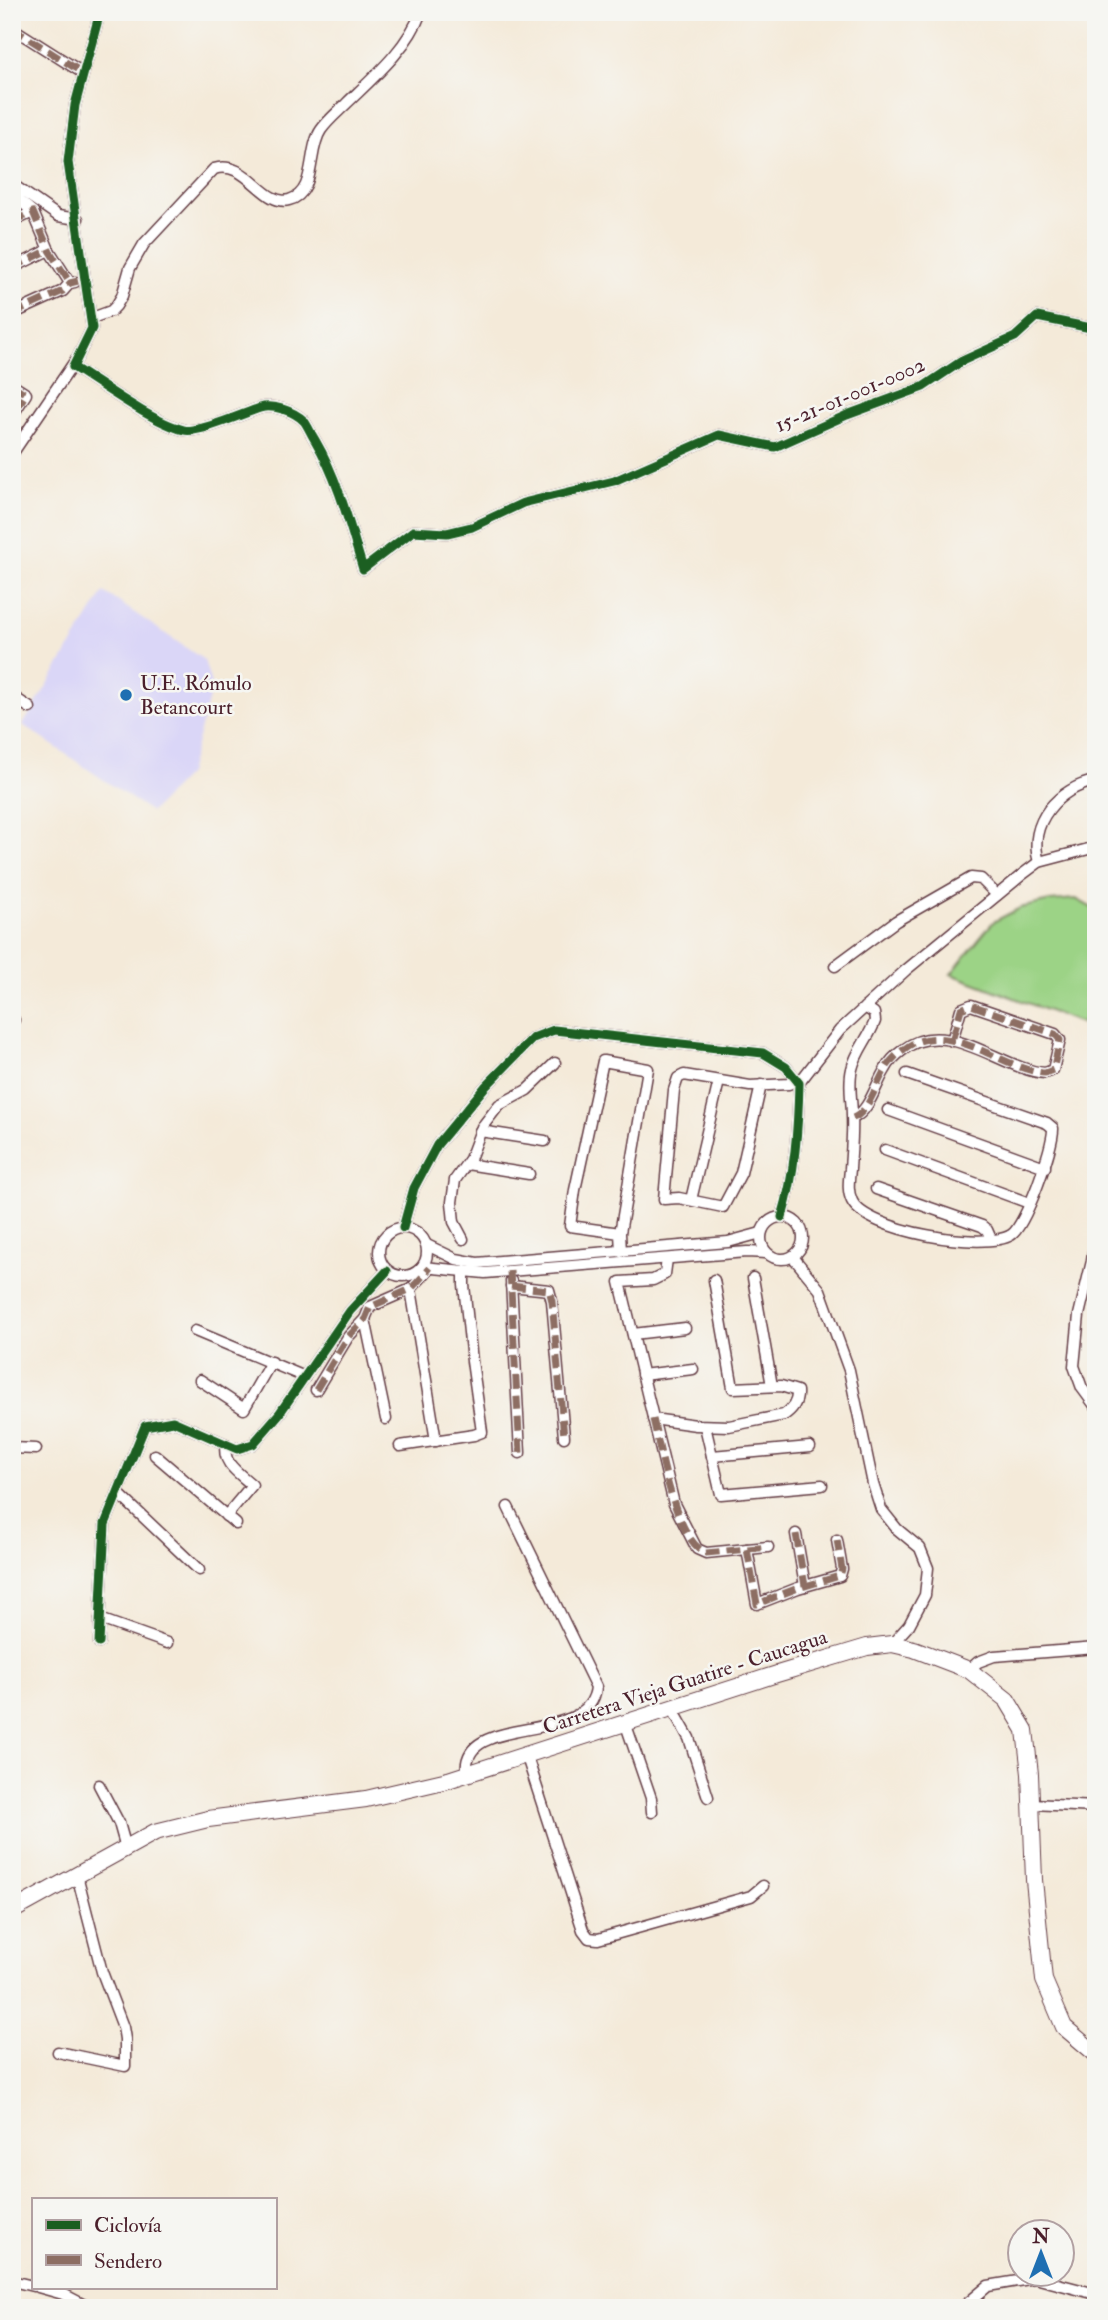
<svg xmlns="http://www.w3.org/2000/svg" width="1108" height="2320" font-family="'IM FELL Double Pica',serif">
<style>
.built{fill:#dad6f7}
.green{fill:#9cd386;stroke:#737958;stroke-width:2}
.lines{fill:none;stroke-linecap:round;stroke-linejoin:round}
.minor-casing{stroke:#643d45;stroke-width:13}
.secondary-casing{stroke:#643d45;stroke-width:18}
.minor{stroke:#fff;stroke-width:10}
.secondary{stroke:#fff;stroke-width:16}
.quiet{stroke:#8d6e63;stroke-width:7;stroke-dasharray:14 7;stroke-linecap:butt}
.cycleway-casing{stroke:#f6f6f2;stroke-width:13}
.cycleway{stroke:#1b5e20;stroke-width:9}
.poi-dot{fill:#1f6fb2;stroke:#f6f6f2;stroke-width:2.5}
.labels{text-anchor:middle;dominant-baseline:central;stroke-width:5;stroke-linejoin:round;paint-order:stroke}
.street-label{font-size:21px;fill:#4a1f2b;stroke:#f6f6f2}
.poi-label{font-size:21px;fill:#4a1f2b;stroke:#f6f6f2;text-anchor:start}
</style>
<rect width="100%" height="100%" fill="#f6f6f2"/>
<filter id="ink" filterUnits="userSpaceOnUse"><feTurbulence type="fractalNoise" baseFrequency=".0143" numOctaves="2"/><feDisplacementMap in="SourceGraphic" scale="14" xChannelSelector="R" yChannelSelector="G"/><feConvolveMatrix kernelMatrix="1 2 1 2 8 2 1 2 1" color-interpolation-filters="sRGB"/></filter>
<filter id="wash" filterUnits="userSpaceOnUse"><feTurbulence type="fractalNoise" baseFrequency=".00686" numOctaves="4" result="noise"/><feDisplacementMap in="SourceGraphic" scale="28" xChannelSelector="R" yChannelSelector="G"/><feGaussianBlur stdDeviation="1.57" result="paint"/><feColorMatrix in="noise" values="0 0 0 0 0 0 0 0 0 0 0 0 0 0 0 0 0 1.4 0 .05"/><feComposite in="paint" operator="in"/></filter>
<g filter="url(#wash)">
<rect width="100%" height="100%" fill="#f4ead9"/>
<!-- built -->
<polygon class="built" points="104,592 204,660 212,687 188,774 151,812 23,725"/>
<!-- green -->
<polygon class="green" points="1076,899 1096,910 1096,983 1083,1024 951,974 993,922 1020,908 1050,901"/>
</g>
<g filter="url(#ink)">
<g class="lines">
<defs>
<g id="minor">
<path d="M100 12 75 105 68 162 92 328 73 367C102 385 152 422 184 430 198 434 244 413 260 408 273 404 294 411 304 421 308 426 311 434 315 440 338 479 350 526 363 569L413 531 447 533 472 527 523 503 614 481 719 435 775 447 847 415 923 387 962 361 1015 337 1037 317 1096 329"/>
<polyline points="12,28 83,73"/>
<polyline points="12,184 58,216 78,219"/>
<polyline points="12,194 33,212 49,250 70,283"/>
<polyline points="12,222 33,212"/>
<polyline points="12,268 49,250"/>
<polyline points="12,314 63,291 70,283 75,282"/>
<path d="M92 318 111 311 116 306 122 296 130 268 144 244 214 169C246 158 263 207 289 200 317 193 307 150 321 130 328 120 338 112 347 103 374 77 408 48 421 12"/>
<polyline points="12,385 26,394 12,416"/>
<polyline points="12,454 75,361"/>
<polyline points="12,696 30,708"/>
<path d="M1039 862C1027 823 1059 787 1096 781"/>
<polyline points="835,966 896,921 971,878 981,879 997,895"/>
<path d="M865 1007 874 1013 875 1021C869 1038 856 1051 852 1069 848 1084 852 1100 852 1116 853 1134 851 1152 850 1169 849 1180 847 1191 852 1201 866 1231 985 1251 1011 1235 1025 1227 1054 1146 1053 1128L1047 1123 907 1074"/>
<polyline points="12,1021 14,1020"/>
<polyline points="799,1083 840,1030 906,970 1023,874 1039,862 1096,847"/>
<polyline points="761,1085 741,1173 723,1207 679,1198 664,1199 674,1090 678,1078 684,1075 750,1086 789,1084 795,1078"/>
<polyline points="888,1110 1045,1167"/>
<path d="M853 1118C869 1112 876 1084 885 1070 889 1062 896 1055 903 1050 946 1015 1002 1070 1045 1073L1053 1070 1060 1040 1055 1034 971 1005 961 1009 952 1041"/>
<polyline points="480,1131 545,1141"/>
<polyline points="885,1150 1029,1203"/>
<polyline points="467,1164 529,1174"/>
<polyline points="876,1189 982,1226 987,1230 991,1239"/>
<polyline points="691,1200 719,1081"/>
<circle cx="782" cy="1238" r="21"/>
<circle cx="403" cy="1252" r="24"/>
<path d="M403 1228 414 1188 437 1145 485 1087 533 1038 554 1030 763 1053 786 1067 799 1083C798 1128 795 1174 782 1217"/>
<polyline points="1096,1232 1092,1261 1079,1315 1074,1366 1082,1388 1096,1407"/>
<polyline points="620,1233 570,1226 575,1190 603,1061 648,1069 620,1233 621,1252"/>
<polyline points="463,1239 454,1222 452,1202 455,1180 470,1159 482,1127 499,1105 527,1090 555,1063"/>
<polyline points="427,1245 456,1259 477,1263 728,1242 761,1233"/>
<polyline points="793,1257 820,1290 849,1370 873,1484 881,1509 897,1529 920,1548 928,1568 925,1595 909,1625 892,1644"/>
<polyline points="667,1259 665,1274 653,1280 620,1282 674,1504 697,1549 706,1553 768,1547"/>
<polyline points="423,1267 485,1273 747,1252 766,1253"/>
<polyline points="753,1278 772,1386"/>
<polyline points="511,1281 520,1453"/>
<polyline points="511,1286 549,1290 552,1301 564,1437"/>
<polyline points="411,1289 436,1441"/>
<polyline points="365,1319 386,1419"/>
<polyline points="195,1331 305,1377"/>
<polyline points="633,1334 685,1328"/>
<polyline points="642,1375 693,1369"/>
<polyline points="200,1380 244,1409 271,1362"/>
<polyline points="316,1390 348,1337 365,1319 370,1307 411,1289 430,1268"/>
<path d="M653 1419 696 1425 729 1426 784 1415C793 1409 798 1402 797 1391L781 1386 733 1388 714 1280"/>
<polyline points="705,1426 721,1494 822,1485"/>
<polyline points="400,1446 474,1435 482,1432 472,1361 464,1285 464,1271"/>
<polyline points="12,1448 36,1449"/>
<polyline points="155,1455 236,1524"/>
<polyline points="712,1456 810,1447"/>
<polyline points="118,1493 199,1570"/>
<path d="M226 1516 252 1485C239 1473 221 1463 226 1444"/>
<polyline points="796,1534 805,1586"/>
<polyline points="747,1549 757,1604 798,1588 840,1576 842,1569 837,1540"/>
<polyline points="100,1619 167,1643"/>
<polyline points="99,1643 105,1524 145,1426 173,1421 237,1449 253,1444 279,1414 350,1311 387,1271"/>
<polyline points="969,1670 978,1662 994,1656 1096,1648"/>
<polyline points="672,1708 689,1738 708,1797"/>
<polyline points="625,1722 651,1798 652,1812"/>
<polyline points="526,1754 583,1930 589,1938 598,1939 751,1896 763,1886"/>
<path d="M467 1774C458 1710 591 1748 596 1687L508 1507"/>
<polyline points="99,1785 119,1823 126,1848"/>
<polyline points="1032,1804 1096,1807"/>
<polyline points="58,2052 125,2066 125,2039 123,2027 102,1972 77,1875"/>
<polyline points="12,2281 33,2286"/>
<polyline points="38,2287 63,2294 90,2308"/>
<polyline points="962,2308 988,2286 1035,2278 1096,2294"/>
</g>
<polyline id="secondary" points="12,1911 155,1832 208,1819 366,1799 448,1780 777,1674 867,1647 892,1644 914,1649 969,1670 1007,1700 1025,1730 1030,1774 1034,1880 1044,1980 1064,2027 1096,2054"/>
</defs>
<!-- minor casing -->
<use href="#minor" class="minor-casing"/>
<!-- secondary casing -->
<use href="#secondary" class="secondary-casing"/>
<!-- minor -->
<use href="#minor" class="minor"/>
<!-- secondary -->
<use href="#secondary" class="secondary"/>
<!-- quiet -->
<g class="quiet">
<polyline points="12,28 83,73"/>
<polyline points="12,222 33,212 49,250 70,283"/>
<polyline points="12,268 49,250"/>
<polyline points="12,314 63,291 70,283 78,281"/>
<polyline points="12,385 26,394 12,416"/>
<path d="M853 1118C869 1112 876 1084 885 1070 889 1062 896 1055 903 1050 946 1015 1002 1070 1045 1073L1053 1070 1060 1040 1055 1034 971 1005 961 1009 952 1041"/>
<polyline points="510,1271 520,1453"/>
<polyline points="511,1286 549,1290 552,1301 564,1437"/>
<polyline points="316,1390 348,1337 365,1319 370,1307 411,1289 430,1268"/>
<path d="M653 1419C661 1451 675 1540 706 1553L768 1547"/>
<polyline points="796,1534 805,1586"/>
<polyline points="747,1549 757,1604 798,1588 840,1576 842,1569 837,1540"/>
</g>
<defs>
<g id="cycleway">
<path d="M100 12 75 105 68 162 92 328 73 367C102 385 152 422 184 430 198 434 244 413 260 408 273 404 294 411 304 421 308 426 311 434 315 440 338 479 350 526 363 569L413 531 447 533 472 527 523 503 614 481 719 435 775 447 847 415 923 387 962 361 1015 337 1037 317 1096 329"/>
<path d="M403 1228 414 1188 437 1145 485 1087 533 1038 554 1030 763 1053 786 1067 799 1083C798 1128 795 1174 782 1217"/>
<polyline points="99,1643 105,1524 145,1426 173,1421 237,1449 253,1444 279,1414 350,1311 387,1271"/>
</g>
</defs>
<!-- cycleway casing -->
<use href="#cycleway" class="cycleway-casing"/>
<!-- cycleway -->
<use href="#cycleway" class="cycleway"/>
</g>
</g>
<!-- markers -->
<circle class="poi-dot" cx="126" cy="695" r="7"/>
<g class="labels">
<!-- street labels -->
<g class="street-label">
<text transform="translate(850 395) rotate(-23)">15-21-01-001-0002</text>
<text transform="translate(685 1682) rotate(-18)">Carretera Vieja Guatire - Caucagua</text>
</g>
<!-- poi labels -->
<g class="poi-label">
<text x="140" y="683">U.E. Rómulo<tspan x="140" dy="24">Betancourt</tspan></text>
</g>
</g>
<!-- margin -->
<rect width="1108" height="2320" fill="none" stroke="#f6f6f2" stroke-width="42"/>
<!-- legend -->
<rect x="32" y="2198" width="245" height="91" fill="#f6f6f2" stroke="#b1a0a2" stroke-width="2"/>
<rect x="46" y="2220" width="35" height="10" fill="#1b5e20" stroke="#b1a0a2" stroke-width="2"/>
<text x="94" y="2232" font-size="21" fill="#4a1f2b">Ciclovía</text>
<rect x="46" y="2255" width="35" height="10" fill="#8d6e63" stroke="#b1a0a2" stroke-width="2"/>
<text x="94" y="2268" font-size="21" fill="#4a1f2b">Sendero</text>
<!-- north arrow -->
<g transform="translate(1041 2253)"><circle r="33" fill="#f6f6f2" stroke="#b1a0a2" stroke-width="2"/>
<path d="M0-5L12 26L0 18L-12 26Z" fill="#1f6fb2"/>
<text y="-10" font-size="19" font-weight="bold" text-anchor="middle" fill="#4a1f2b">N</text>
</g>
</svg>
